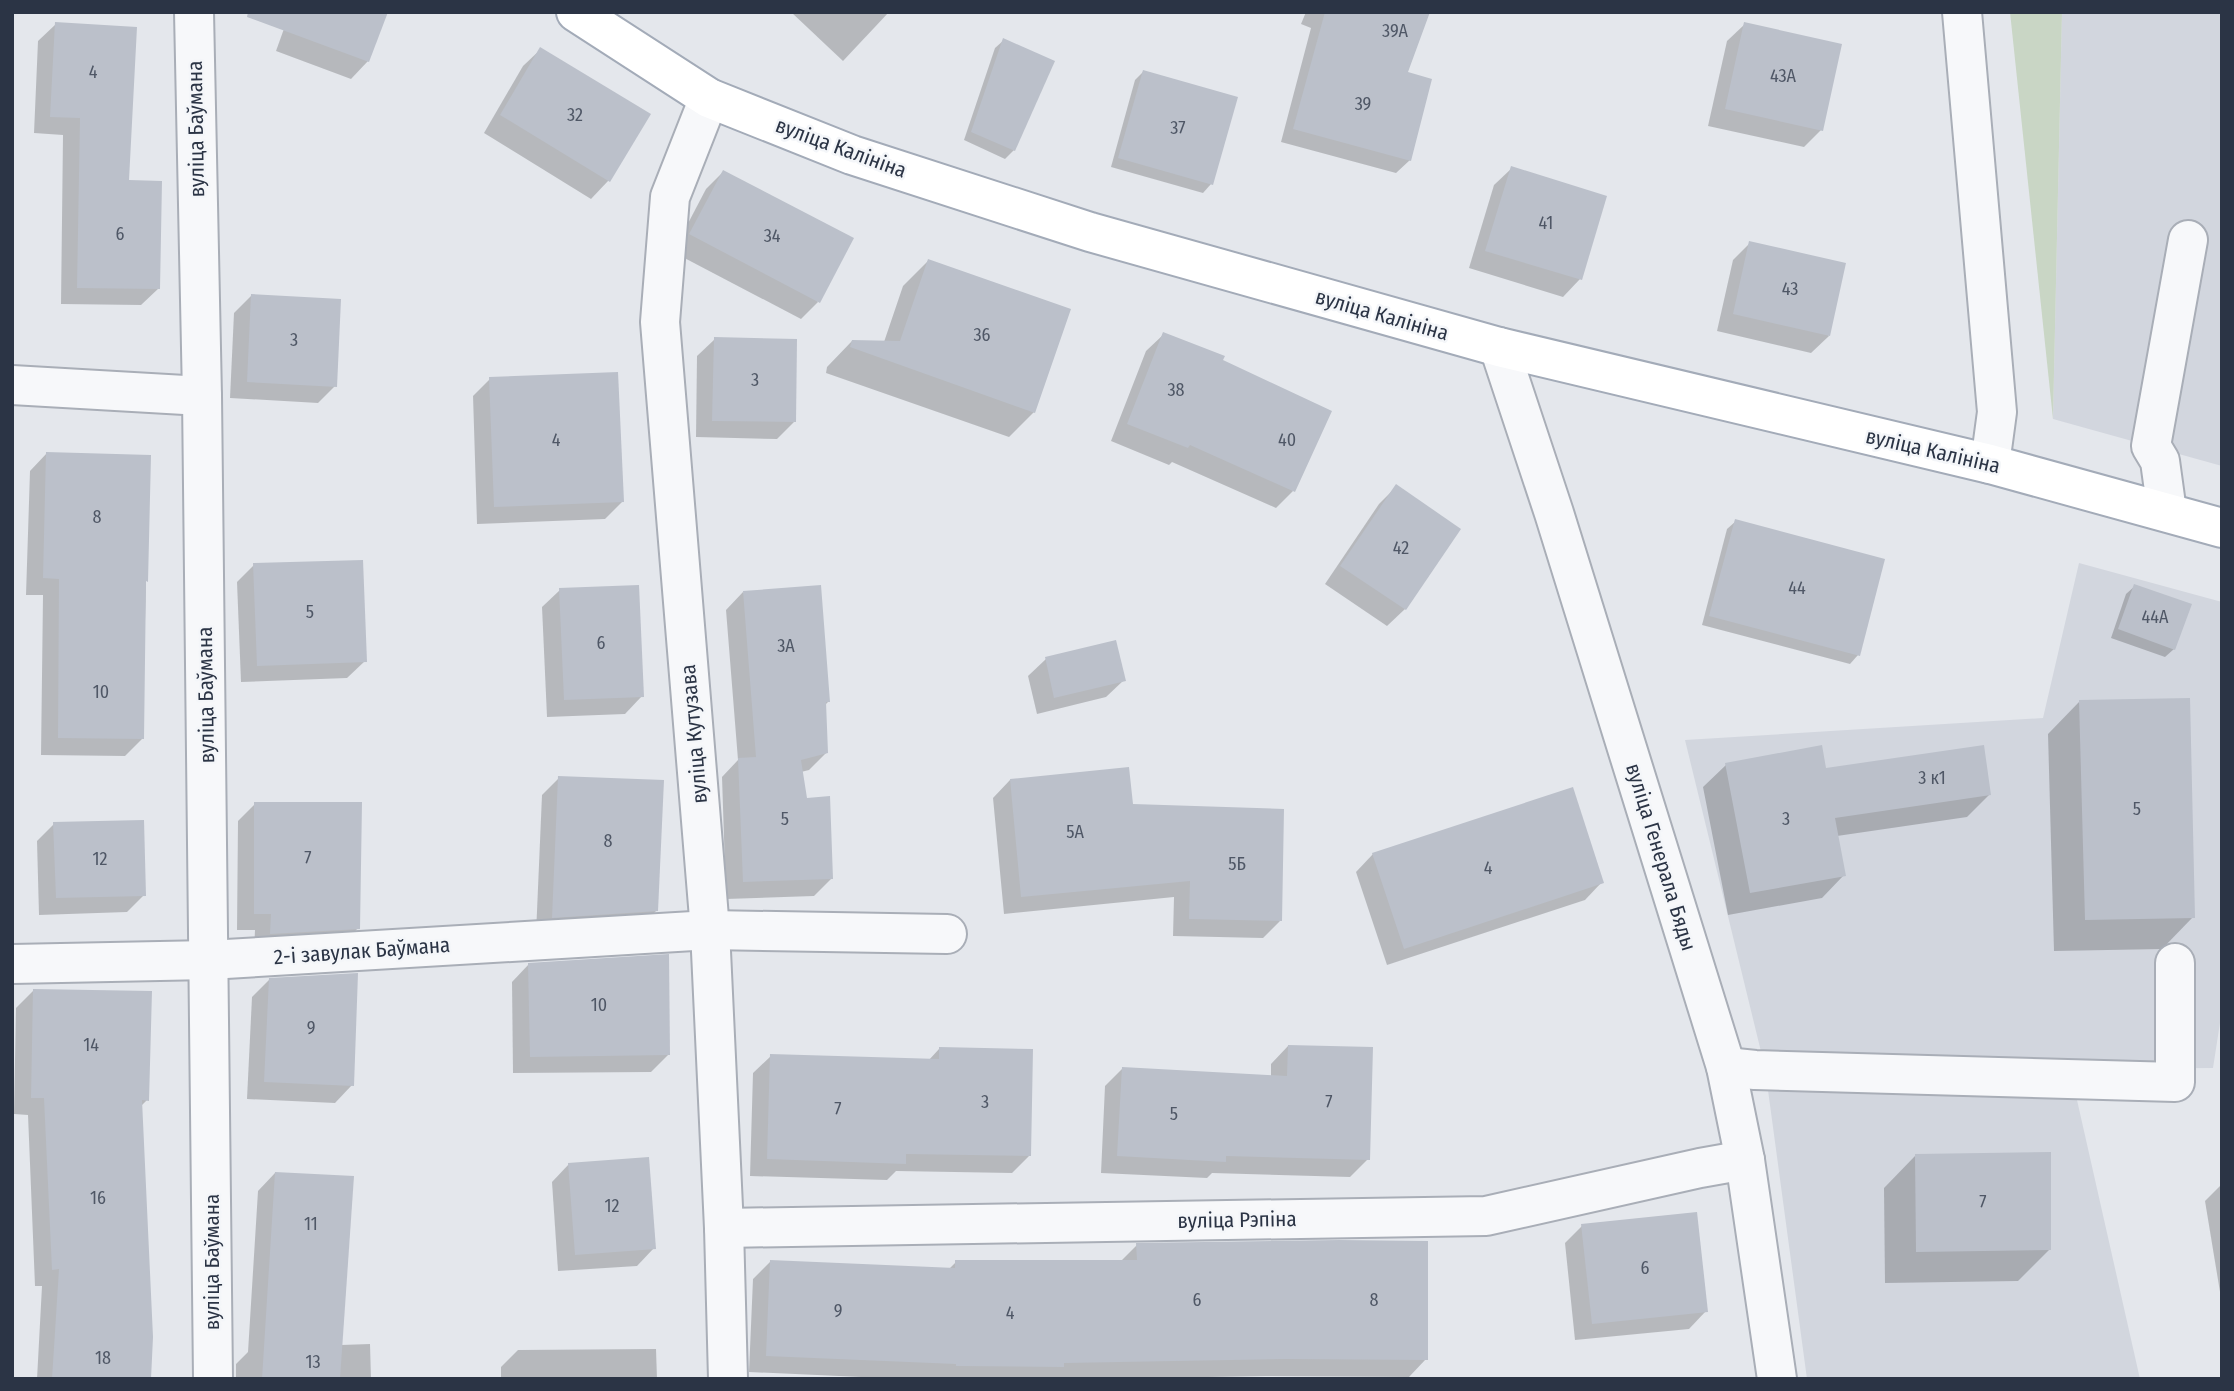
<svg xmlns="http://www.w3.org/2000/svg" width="2234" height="1391" font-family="'Fira Sans Condensed',sans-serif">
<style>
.built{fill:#d2d6de}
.green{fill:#c9d6c5}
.shadow{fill:#0003}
.building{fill:#bbc0ca}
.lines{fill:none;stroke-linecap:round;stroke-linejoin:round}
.minor-casing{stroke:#a9aeb7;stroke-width:42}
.major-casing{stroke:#a3abb8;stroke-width:42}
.minor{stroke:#f7f8fa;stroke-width:38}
.major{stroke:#fff;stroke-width:38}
.labels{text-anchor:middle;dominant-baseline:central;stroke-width:5;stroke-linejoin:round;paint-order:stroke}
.number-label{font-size:18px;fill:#4f5766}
.street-label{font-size:21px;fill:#2b3445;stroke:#f4f6f9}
</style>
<rect width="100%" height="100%" fill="#e4e7ec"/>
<!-- built -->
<g class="built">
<polygon points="2062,12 2222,12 2222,466 2053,419"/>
<polygon points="2079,563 2222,602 2222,1010 2213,1068 2070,1069 2140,1379 1807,1379 1765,1068 1685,740 2043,718"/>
</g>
<!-- green -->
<polygon class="green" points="2010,12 2062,12 2053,419"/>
<!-- shadow -->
<g class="shadow">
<polygon points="290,12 368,61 351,79 276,51"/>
<polygon points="791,12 889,12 843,61"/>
<polygon points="1306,12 1428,12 1406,74 1410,160 1396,173 1281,142 1311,28 1301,24"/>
<polygon points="56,24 159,288 141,305 61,304 63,135 34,133 38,41"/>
<polygon points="1745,24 1821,130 1804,147 1708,126 1727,41"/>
<polygon points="1004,40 1053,62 1014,150 1005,159 964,140 995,48"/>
<polygon points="541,49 649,115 608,181 591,199 484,133 523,66"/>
<polygon points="1143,72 1211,184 1203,193 1111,167 1135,80"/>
<polygon points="1512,168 1580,279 1563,297 1469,268 1494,185"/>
<polygon points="723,172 818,302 801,319 673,252 706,189"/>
<polygon points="1750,243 1829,336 1811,353 1717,331 1733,260"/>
<polygon points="928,261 1034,412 1009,437 826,373 827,367 852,341 884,342 903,286"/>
<polygon points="251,296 335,386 318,403 230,398 234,313"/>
<polygon points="1164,334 1221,361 1293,491 1276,508 1172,462 1169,465 1111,441 1146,351"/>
<polygon points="715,339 794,422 777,439 696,437 697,356"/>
<polygon points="490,379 622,502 605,519 477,524 473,396"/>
<polygon points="47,453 146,581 142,739 125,756 41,755 43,595 26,595 30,471"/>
<polygon points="1396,487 1459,530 1405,609 1387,626 1325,584 1379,504"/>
<polygon points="1736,521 1858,655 1850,664 1702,625 1727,529"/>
<polygon points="254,565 365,661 347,678 241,682 237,582"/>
<polygon points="2135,586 2174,649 2165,657 2111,638 2126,594"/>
<polygon points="560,590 642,696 625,714 547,717 542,607"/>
<polygon points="743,592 828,702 824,706 826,753 809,770 801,772 806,800 831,879 814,896 726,899 722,777 738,760 726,610"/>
<polygon points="1046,659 1124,680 1106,697 1037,714 1028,676"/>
<polygon points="2079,702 2193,917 2162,949 2054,951 2048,734"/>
<polygon points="1726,765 1825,770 1990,794 1967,817 1837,836 1844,875 1822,898 1728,915 1703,787"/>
<polygon points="559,778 657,910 639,928 536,934 542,795"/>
<polygon points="1010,780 1131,806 1280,921 1263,938 1173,936 1174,897 1004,914 993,798"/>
<polygon points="255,804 358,928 341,946 254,951 255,930 237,930 238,821"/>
<polygon points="54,824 144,895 127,912 39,915 37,841"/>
<polygon points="1373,854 1602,882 1585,900 1387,965 1356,872"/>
<polygon points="529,964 669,1054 651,1072 513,1073 512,982"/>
<polygon points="269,980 352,1085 335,1103 247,1099 252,997"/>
<polygon points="33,991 147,1100 141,1106 149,1379 37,1379 42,1286 35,1286 28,1115 14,1114 16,1008"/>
<polygon points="1288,1046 1368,1159 1350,1177 1212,1173 1207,1178 1101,1173 1105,1086 1122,1069 1271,1077 1271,1064"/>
<polygon points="939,1049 1029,1156 1012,1173 896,1171 887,1180 750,1176 753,1073 771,1056 928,1061"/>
<polygon points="1915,1156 2050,1249 2018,1281 1885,1283 1884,1188"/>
<polygon points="569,1164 654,1248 637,1266 558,1271 552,1182"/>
<polygon points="275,1173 341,1345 370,1344 371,1379 236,1379 236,1364 248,1352 258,1191"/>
<polygon points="2222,1184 2222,1304 2205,1201"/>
<polygon points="1582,1226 1706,1311 1689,1329 1575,1340 1565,1243"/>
<polygon points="1137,1245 1426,1359 1409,1377 1266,1376 1095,1379 905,1379 749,1372 753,1279 770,1262 949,1269 956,1262 1120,1262"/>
<polygon points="656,1349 657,1379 501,1379 501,1367 518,1350"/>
</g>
<!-- building -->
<g class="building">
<polygon points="248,12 388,12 369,62 247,17"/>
<polygon points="1325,12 1430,12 1408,72 1432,79 1411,161 1293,129"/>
<polygon points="55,22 137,27 129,180 162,181 160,289 77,288 80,118 50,117"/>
<polygon points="1744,22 1842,44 1823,131 1725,109"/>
<polygon points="1003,38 1055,61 1015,151 971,132"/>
<polygon points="540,47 651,114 610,182 500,115"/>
<polygon points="1143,70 1238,97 1213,185 1118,158"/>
<polygon points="1511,166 1607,196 1582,280 1485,251"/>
<polygon points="723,170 854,238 820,303 689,234"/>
<polygon points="1749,241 1846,263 1830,336 1733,314"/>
<polygon points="928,259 1071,309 1035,413 850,347 852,340 900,341"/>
<polygon points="251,294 341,299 337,387 247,382"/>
<polygon points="1163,332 1225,356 1223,360 1332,411 1295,492 1190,445 1188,448 1127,424"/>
<polygon points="714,337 797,339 796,422 712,421"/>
<polygon points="618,372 624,502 494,507 489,377"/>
<polygon points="46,452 151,455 148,582 146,581 144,739 58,738 59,579 43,578"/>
<polygon points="1396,484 1461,529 1406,610 1340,566"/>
<polygon points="1735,519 1885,559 1860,656 1709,616"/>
<polygon points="363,560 367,662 257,666 253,563"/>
<polygon points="2134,584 2192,604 2175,650 2118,629"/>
<polygon points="639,585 644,697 564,700 559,588"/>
<polygon points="821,585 830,702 826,702 828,753 801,760 807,798 830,796 833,879 743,882 738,758 756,757 743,591"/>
<polygon points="1116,640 1126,681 1054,698 1045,657"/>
<polygon points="2190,698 2195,918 2085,920 2079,700"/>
<polygon points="1822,745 1826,768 1984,745 1991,795 1835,818 1846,876 1750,893 1725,763"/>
<polygon points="1129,767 1133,804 1284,809 1282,921 1189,919 1190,881 1021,897 1010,779"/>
<polygon points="558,776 664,780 658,911 552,918"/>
<polygon points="1573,787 1604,883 1404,949 1372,853"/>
<polygon points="254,802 362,802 360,929 270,934 271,914 254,914"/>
<polygon points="144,820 146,896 56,898 53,822"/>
<polygon points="669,954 670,1055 530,1057 528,963"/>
<polygon points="358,973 354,1086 264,1082 269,978"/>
<polygon points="33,989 152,991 149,1101 142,1100 153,1337 151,1379 52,1379 59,1269 52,1270 44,1098 31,1098"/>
<polygon points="1288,1045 1373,1047 1370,1160 1226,1156 1226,1162 1117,1156 1122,1067 1287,1076"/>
<polygon points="939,1047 1033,1049 1031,1156 906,1154 906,1164 767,1159 770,1054 939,1059"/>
<polygon points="2051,1152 2051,1250 1916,1252 1915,1154"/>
<polygon points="649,1157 656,1249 575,1255 568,1163"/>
<polygon points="275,1172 354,1176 340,1379 262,1379"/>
<polygon points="1697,1212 1708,1312 1592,1324 1581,1224"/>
<polygon points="1339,1240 1428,1241 1428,1360 1285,1359 1064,1363 1064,1367 956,1366 956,1364 766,1356 770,1260 955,1268 955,1260 1137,1260 1136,1243"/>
</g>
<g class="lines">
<defs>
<g id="minor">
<polyline points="194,12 202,396 213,1379"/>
<polyline points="1962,12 1997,412 1990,464"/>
<polyline points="709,98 670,197 660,322 710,930 724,1228 728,1379"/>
<polyline points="1499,347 1554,513 1726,1067 1745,1160 1777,1379"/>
<polyline points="12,385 202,396"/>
<polyline points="2167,512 2160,461 2151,446 2188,240"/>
<polyline points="12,964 209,960 710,930 947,934"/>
<polyline points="1726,1067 1755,1070 2175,1082 2175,963"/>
<polyline points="724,1228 1486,1216 1700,1168 1745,1160"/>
</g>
<polyline id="major" points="576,12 709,98 852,155 1090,232 1499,347 1990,464 2222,528"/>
</defs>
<!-- minor casing -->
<use href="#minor" class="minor-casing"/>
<!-- major casing -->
<use href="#major" class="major-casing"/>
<!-- minor -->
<use href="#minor" class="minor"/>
<!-- major -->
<use href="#major" class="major"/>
</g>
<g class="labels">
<!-- number labels -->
<g class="number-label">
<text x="1395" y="31">39А</text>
<text x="93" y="72">4</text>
<text x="1783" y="76">43А</text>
<text x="1363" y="104">39</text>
<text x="575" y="115">32</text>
<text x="1178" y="128">37</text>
<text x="1546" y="223">41</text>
<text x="120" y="234">6</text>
<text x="772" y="236">34</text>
<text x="1790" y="289">43</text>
<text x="982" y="335">36</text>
<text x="294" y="340">3</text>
<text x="755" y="380">3</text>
<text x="1176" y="390">38</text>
<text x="556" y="440">4</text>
<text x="1287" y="440">40</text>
<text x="97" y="517">8</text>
<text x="1401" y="548">42</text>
<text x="1797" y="588">44</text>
<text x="310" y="612">5</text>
<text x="2155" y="617">44А</text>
<text x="601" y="643">6</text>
<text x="786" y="646">3А</text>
<text x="101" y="692">10</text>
<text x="1932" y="778">3 к1</text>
<text x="2137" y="809">5</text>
<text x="785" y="819">5</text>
<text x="1786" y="819">3</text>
<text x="1075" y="832">5А</text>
<text x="608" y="841">8</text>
<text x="308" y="858">7</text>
<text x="100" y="859">12</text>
<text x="1237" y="864">5Б</text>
<text x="1488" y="868">4</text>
<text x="599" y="1005">10</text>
<text x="311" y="1028">9</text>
<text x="91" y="1045">14</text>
<text x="985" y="1102">3</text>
<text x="1329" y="1102">7</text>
<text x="838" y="1109">7</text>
<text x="1174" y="1114">5</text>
<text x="98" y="1198">16</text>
<text x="1983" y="1202">7</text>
<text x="612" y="1206">12</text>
<text x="311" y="1224">11</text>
<text x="1645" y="1268">6</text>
<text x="1197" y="1300">6</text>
<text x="1374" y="1300">8</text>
<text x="838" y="1311">9</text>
<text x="1010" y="1313">4</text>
<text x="103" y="1358">18</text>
<text x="313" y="1362">13</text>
</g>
<!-- street labels -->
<g class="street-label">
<text transform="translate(196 129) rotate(-91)">вуліца Баўмана</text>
<text transform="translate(841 148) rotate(20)">вуліца Калініна</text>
<text transform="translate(1382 315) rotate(16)">вуліца Калініна</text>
<text transform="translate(1933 451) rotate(13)">вуліца Калініна</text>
<text transform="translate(206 695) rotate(-91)">вуліца Баўмана</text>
<text transform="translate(694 734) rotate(-95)">вуліца Кутузава</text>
<text transform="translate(1661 857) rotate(73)">вуліца Генерала Бяды</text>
<text transform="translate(362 951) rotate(-4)">2-і завулак Баўмана</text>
<text transform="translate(1237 1220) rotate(-1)">вуліца Рэпіна</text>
<text transform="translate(212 1262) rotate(-90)">вуліца Баўмана</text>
</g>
</g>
<!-- border -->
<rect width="2234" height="1391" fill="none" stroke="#2b3445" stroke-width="28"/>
</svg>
